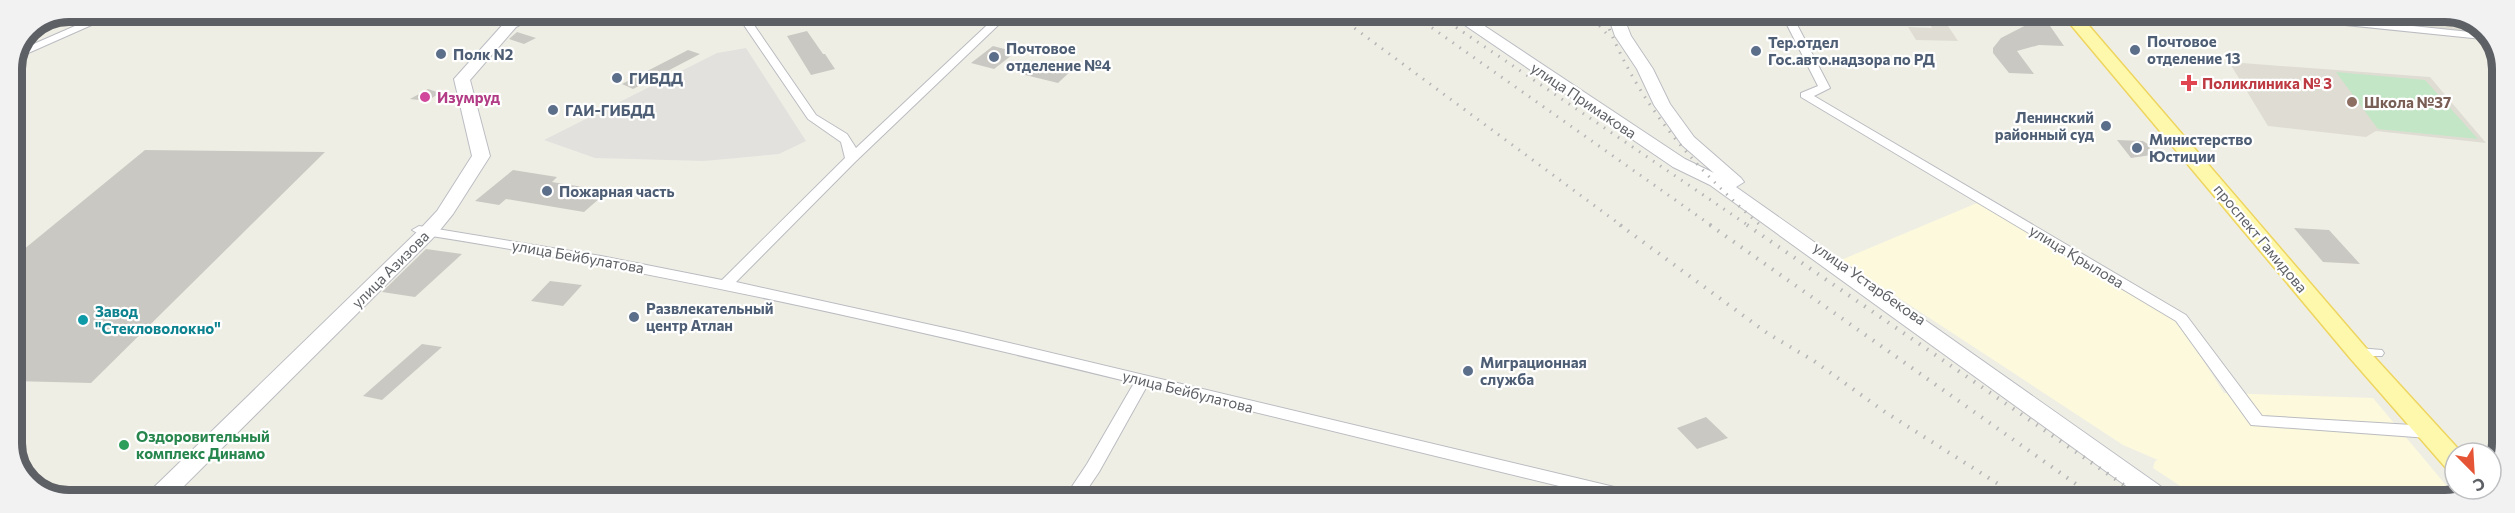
<svg xmlns="http://www.w3.org/2000/svg" width="2515" height="513" font-family="Commissioner,sans-serif">
<style>
.commercial{fill:#fdf9dc}
.industrial{fill:#e3e1dd}
.education{fill:#dfddd3}
.green{fill:#c3e6c6}
.building{fill:#cac8c2}
.lines{fill:none;stroke-linecap:round;stroke-linejoin:round}
.street-casing{stroke:#babcc1;stroke-width:2}
.secondary-casing{stroke:#bbbdc3;stroke-width:2}
.primary-casing{stroke:#eed55f;stroke-width:3}
.street{fill:#fff;fill-rule:evenodd}
.secondary{fill:#fff;fill-rule:evenodd}
.primary{fill:#fdf8ac;fill-rule:evenodd}
.rail-far1{stroke:#b6b7b7;stroke-width:3;stroke-dasharray:1.5 7;stroke-linecap:butt}
.rail{stroke:#b6b7b7;stroke-width:4;stroke-dasharray:1.5 8;stroke-linecap:butt}
.service-dot{fill:#5c6f8a;stroke:#fff;stroke-width:2}
.health-dot{fill:#e0444e;stroke:#fff;stroke-width:2}
.hotel-dot{fill:#d1479c;stroke:#fff;stroke-width:2}
.education-dot{fill:#8d6e63;stroke:#fff;stroke-width:2}
.culture-dot{fill:#0f9aa8;stroke:#fff;stroke-width:2}
.leisure-dot{fill:#2e9e5b;stroke:#fff;stroke-width:2}
.labels{text-anchor:middle;dominant-baseline:central;stroke-width:4.5;stroke-linejoin:round;paint-order:stroke}
.service-label{font-size:15px;font-weight:bold;fill:#4e5e75;stroke:#fff;text-anchor:start}
.health-label{font-size:15px;font-weight:bold;fill:#be3a42;stroke:#fff;text-anchor:start}
.hotel-label{font-size:15px;font-weight:bold;fill:#b23c85;stroke:#fff;text-anchor:start}
.street-label{font-size:15px;fill:#5d6065;stroke:#fff}
.education-label{font-size:15px;font-weight:bold;fill:#785e54;stroke:#fff;text-anchor:start}
.culture-label{font-size:15px;font-weight:bold;fill:#0d838f;stroke:#fff;text-anchor:start}
.leisure-label{font-size:15px;font-weight:bold;fill:#27864d;stroke:#fff;text-anchor:start}
.rim{fill:none;stroke:#5d6065;stroke-width:8}
</style>
<rect width="100%" height="100%" fill="#efeee5"/>
<!-- commercial -->
<polygon class="commercial" points="1977,203 2178,321 2224,393 2373,398 2456,497 2446,501 2257,494 2261,501 2203,501 2153,468 2155,461 2158,460 2123,445 1841,260"/>
<!-- industrial -->
<polygon class="industrial" points="746,48 806,141 779,154 704,161 595,158 544,140 717,53"/>
<!-- education -->
<g class="education">
<polygon points="2364,13 2457,13 2486,29 2489,34 2373,23"/>
<polygon points="1927,20 1944,20 1958,41 1916,40 1908,27 1932,28"/>
<polygon points="2229,62 2430,77 2486,143 2376,131 2366,137 2268,126"/>
</g>
<!-- green -->
<polygon class="green" points="2336,72 2425,80 2478,139 2378,129"/>
<!-- building -->
<g class="building">
<polygon points="1988,13 2046,13 2054,23 2048,23 2064,46 2039,45 2017,51 2034,74 2009,73 1993,53 1993,48 2001,38 2032,22 1987,21"/>
<polygon points="807,31 823,54 825,54 835,69 811,75 787,36"/>
<polygon points="517,32 536,38 524,44 509,39"/>
<polygon points="993,46 1016,52 994,69 971,63"/>
<polygon points="688,50 700,54 633,89 622,84"/>
<polygon points="1031,61 1072,70 1058,83 1017,73"/>
<polygon points="428,89 440,93 427,101 410,99"/>
<polygon points="2117,140 2143,141 2149,145 2151,155 2131,158"/>
<polygon points="145,150 325,152 91,383 12,381 12,259"/>
<polygon points="513,170 557,177 552,182 608,191 584,212 506,199 499,205 475,201"/>
<polygon points="2294,228 2329,230 2360,264 2323,262"/>
<polygon points="426,249 462,254 415,297 382,292"/>
<polygon points="550,281 582,285 563,306 531,301"/>
<polygon points="422,344 442,347 382,400 363,396"/>
<polygon points="1706,417 1728,438 1697,449 1677,428"/>
</g>
<g class="lines">
<defs>
<g id="street">
<polygon points="107,12 121,12 17,58 20,50"/>
<path d="M735 12H745L816 115 847 134 856 148 1001 12H1012L855 162 736 282 963 332 1648 495 1654 497 1656 501H1621L1147 386 1099 472 1080 500H1063L1087 464 1134 383C897 325 660 272 419 234L412 230 419 226 601 256 722 280 845 158 841 142 808 119Z"/>
<polygon points="1074,12 1122,12 1109,20"/>
<polygon points="1781,13 1791,13 1830,88 1814,96 2186,315 2262,416 2429,426 2435,428 2437,432 2435,436 2429,438 2251,425 2176,321 1801,97 1801,93 1818,86"/>
<polygon points="2253,13 2288,13 2489,34 2492,40 2258,16"/>
<polygon points="2358,348 2382,350 2384,353 2382,356 2353,356 2351,353 2353,350"/>
</g>
<g id="secondary">
<polygon points="525,12 545,12 516,27 470,80 490,156 453,214 436,235 170,500 143,500 147,494 422,227 437,211 472,156 454,79 506,21"/>
<polygon points="1447,13 1465,13 1685,159 1714,173 1682,145 1654,105 1637,69 1615,36 1607,13 1622,13 1631,36 1653,69 1670,104 1694,137 1741,178 1744,182 1736,187 2173,495 2177,501 2147,501 1710,185 1673,167"/>
</g>
<polygon id="primary" points="2061,13 2078,13 2366,348 2462,453 2455,453 2455,471 2446,468 2350,358"/>
</defs>
<!-- street casing -->
<use href="#street" class="street-casing"/>
<!-- secondary casing -->
<use href="#secondary" class="secondary-casing"/>
<!-- primary casing -->
<use href="#primary" class="primary-casing"/>
<!-- street -->
<use href="#street" class="street"/>
<!-- secondary -->
<use href="#secondary" class="secondary"/>
<!-- primary -->
<use href="#primary" class="primary"/>
<!-- rail-far1 -->
<g class="rail-far1">
<polyline points="1334,13 1622,226"/>
<polyline points="1411,13 1712,226"/>
<polyline points="1435,13 1749,226"/>
<polyline points="1588,13 1606,33"/>
<path d="M1603 13C1636 102 1690 163 1760 225"/>
</g>
<!-- rail -->
<g class="rail">
<polyline points="1620,225 1767,333 1814,361 1885,412 2025,501"/>
<polyline points="1710,225 2100,501"/>
<polyline points="1747,225 2147,501"/>
</g>
</g>
<!-- markers -->
<g class="service-dot">
<circle cx="2135" cy="50" r="6"/>
<circle cx="1756" cy="51" r="6"/>
<circle cx="441" cy="54" r="6"/>
<circle cx="994" cy="57" r="6"/>
<circle cx="617" cy="78" r="6"/>
<circle cx="553" cy="110" r="6"/>
<circle cx="2106" cy="126" r="6"/>
<circle cx="2137" cy="148" r="6"/>
<circle cx="547" cy="191" r="6"/>
<circle cx="634" cy="317" r="6"/>
<circle cx="1468" cy="371" r="6"/>
</g>
<path class="health-dot" d="M2186 74h6v6h6v6h-6v6h-6v-6h-6v-6h6z"/>
<circle class="hotel-dot" cx="425" cy="97" r="6"/>
<circle class="education-dot" cx="2352" cy="102" r="6"/>
<circle class="culture-dot" cx="83" cy="320" r="6"/>
<circle class="leisure-dot" cx="124" cy="445" r="6"/>
<g class="labels">
<!-- service labels -->
<g class="service-label">
<text x="2147" y="41">Почтовое<tspan x="2147" dy="17">отделение 13</tspan></text>
<text x="1768" y="42">Тер.отдел<tspan x="1768" dy="17">Гос.авто.надзора по РД</tspan></text>
<text x="1006" y="48">Почтовое<tspan x="1006" dy="17">отделение №4</tspan></text>
<text x="453" y="54">Полк N2</text>
<text x="629" y="78">ГИБДД</text>
<text x="565" y="110">ГАИ-ГИБДД</text>
<text x="2094" y="117" text-anchor="end">Ленинский<tspan x="2094" dy="17">районный суд</tspan></text>
<text x="2149" y="139">Министерство<tspan x="2149" dy="17">Юстиции</tspan></text>
<text x="559" y="191">Пожарная часть</text>
<text x="646" y="308">Развлекательный<tspan x="646" dy="17">центр Атлан</tspan></text>
<text x="1480" y="362">Миграционная<tspan x="1480" dy="17">служба</tspan></text>
</g>
<!-- health labels -->
<g class="health-label">
<text x="2202" y="83">Поликлиника № 3</text>
</g>
<!-- hotel labels -->
<g class="hotel-label">
<text x="437" y="97">Изумруд</text>
</g>
<!-- street labels -->
<g class="street-label">
<text transform="translate(1584 100) rotate(34)">улица Примакова</text>
<text transform="translate(2261 238) rotate(50)">проспект Гамидова</text>
<text transform="translate(578 256) rotate(10)">улица Бейбулатова</text>
<text transform="translate(2077 256) rotate(31)">улица Крылова</text>
<text transform="translate(390 269) rotate(-45)">улица Азизова</text>
<text transform="translate(1870 283) rotate(35)">улица Устарбекова</text>
<text transform="translate(1188 391) rotate(14)">улица Бейбулатова</text>
</g>
<!-- education labels -->
<g class="education-label">
<text x="2364" y="102">Школа №37</text>
</g>
<!-- culture labels -->
<g class="culture-label">
<text x="95" y="311">Завод<tspan x="95" dy="17">"Стекловолокно"</tspan></text>
</g>
<!-- leisure labels -->
<g class="leisure-label">
<text x="136" y="436">Оздоровительный<tspan x="136" dy="17">комплекс Динамо</tspan></text>
</g>
</g>
<!-- crop -->
<path d="M0 0H2515V513H0ZM69 22H2445A47 47 0 0 1 2492 69V443A47 47 0 0 1 2445 490H69A47 47 0 0 1 22 443V69A47 47 0 0 1 69 22Z" fill="#f2f2f3" fill-rule="evenodd"/>
<path class="rim" d="M69 22H2445A47 47 0 0 1 2492 69V443A47 47 0 0 1 2445 490H69A47 47 0 0 1 22 443V69A47 47 0 0 1 69 22Z"/>
<!-- north arrow -->
<g transform="translate(2473 471) rotate(156)"><circle r="28" fill="#ffffff" stroke="#bebfc1" stroke-width="1.5"/>
<path d="M0-4.5L10 22L0 15L-10 22Z" fill="#e55535"/>
<text y="-9" font-size="16" font-weight="bold" text-anchor="middle" fill="#5d6065">С</text>
</g>
</svg>
